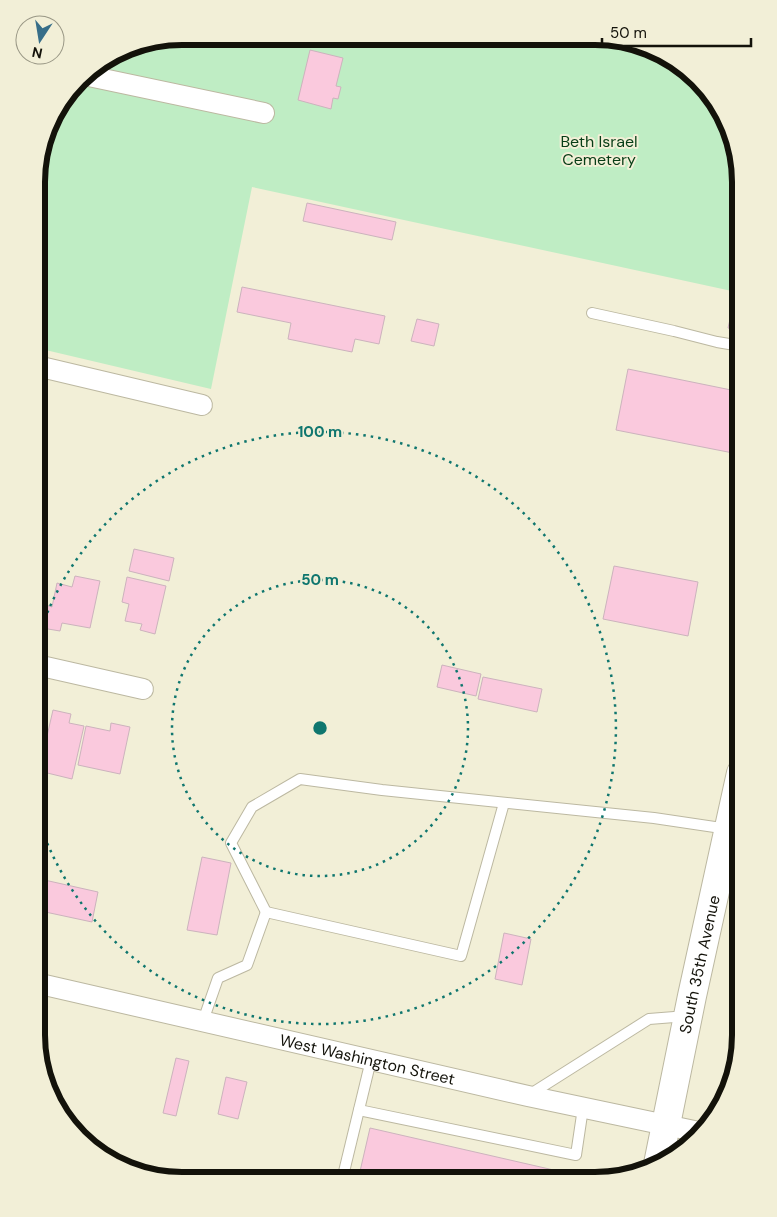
<svg xmlns="http://www.w3.org/2000/svg" width="777" height="1217" font-family="'DM Sans',sans-serif">
<style>
.green{fill:#bfedc4}
.building{fill:#fac9dd;stroke:#ccb3bd}
.lines{fill:none;stroke-linecap:round;stroke-linejoin:round}
.service-casing{stroke:#bcb8a1;stroke-width:12}
.minor-casing{stroke:#bcb8a1;stroke-width:22}
.secondary-casing{stroke:#bcb8a1;stroke-width:30}
.service{stroke:#fff;stroke-width:10}
.minor{stroke:#fff;stroke-width:20}
.secondary{stroke:#fff;stroke-width:28}
.ring{fill:none;stroke:#0f766e;stroke-width:2.5;stroke-dasharray:2.5 5}
.labels{text-anchor:middle;dominant-baseline:central;stroke-width:4;stroke-linejoin:round;paint-order:stroke}
.park-label{font-size:16px;fill:#073d16;stroke:#f2efd7}
.street-label{font-size:16px;fill:#13120a;stroke:#f2efd7}
.rim{fill:none;stroke:#13120a;stroke-width:6}
.centre{fill:#0f766e;stroke:#f2efd7;stroke-width:2.5}
.ring-label{font-size:15px;text-anchor:middle;font-weight:bold;fill:#0f766e;stroke:#f2efd7;stroke-width:4;stroke-linejoin:round;paint-order:stroke}
</style>
<rect width="100%" height="100%" fill="#f2efd7"/>
<!-- green -->
<polygon class="green" points="182,36 623,39 691,72 730,127 741,182 741,293 252,187 211,389 37,348 37,164 51,118 86,73 127,47"/>
<!-- building -->
<g class="building">
<polygon points="310,50 343,58 336,86 341,87 338,99 333,98 331,109 298,100"/>
<polygon points="307,203 396,222 392,240 303,221"/>
<polygon points="242,287 385,316 379,344 355,339 352,352 288,339 291,323 237,312"/>
<polygon points="735,298 741,299 741,331 728,328"/>
<polygon points="417,319 439,324 434,346 411,341"/>
<polygon points="628,369 741,392 741,440 738,454 616,430"/>
<polygon points="134,549 174,558 169,581 129,571"/>
<polygon points="37,560 43,561 37,594"/>
<polygon points="614,566 698,582 688,636 603,619"/>
<polygon points="75,576 100,581 90,628 62,623 60,631 42,628 46,605 52,607 57,583 72,587"/>
<polygon points="127,577 166,586 155,634 140,630 142,624 125,621 129,604 122,602"/>
<polygon points="442,665 481,674 476,696 437,687"/>
<polygon points="483,677 542,689 537,712 478,699"/>
<polygon points="53,710 71,714 69,723 84,726 72,779 39,771"/>
<polygon points="111,723 130,727 120,774 78,765 86,726 110,731"/>
<polygon points="202,857 231,863 217,935 187,930"/>
<polygon points="40,879 98,892 92,922 36,910 36,894"/>
<polygon points="504,933 531,939 522,985 495,979"/>
<polygon points="176,1058 189,1061 176,1116 163,1113"/>
<polygon points="226,1077 247,1082 238,1119 218,1114"/>
<polygon points="370,1128 593,1179 593,1181 358,1180"/>
</g>
<g class="lines">
<defs>
<g id="service">
<polyline points="592,313 674,331 717,342 741,346"/>
<polyline points="266,912 231,843 252,807 300,779 382,790 654,818 728,829"/>
<polyline points="203,1021 218,978 247,965 266,912 461,956 504,803"/>
<polyline points="529,1095 649,1019 687,1016"/>
<polyline points="359,1110 576,1155 583,1108"/>
<polyline points="342,1180 371,1060"/>
</g>
<g id="minor">
<polyline points="84,75 264,113"/>
<polyline points="37,366 202,405"/>
<polyline points="37,665 143,689"/>
<path id="s1" d="M36 983 528 1096 699 1132"/>
</g>
<g id="secondary">
<path id="s2" d="M658 1164 692 996 741 773"/>
</g>
</defs>
<!-- service casing -->
<use href="#service" class="service-casing"/>
<!-- minor casing -->
<use href="#minor" class="minor-casing"/>
<!-- secondary casing -->
<use href="#secondary" class="secondary-casing"/>
<!-- service -->
<use href="#service" class="service"/>
<!-- minor -->
<use href="#minor" class="minor"/>
<!-- secondary -->
<use href="#secondary" class="secondary"/>
</g>
<!-- distance rings -->
<g class="ring">
<circle cx="320" cy="728" r="148"/>
<path d="M37 641A296 296 0 1 1 37 815"/>
</g>
<g class="labels">
<!-- park labels -->
<g class="park-label">
<text x="599" y="141">Beth Israel<tspan x="599" dy="18">Cemetery</tspan></text>
</g>
<!-- street labels -->
<g class="street-label">
<text stroke="none"><textPath href="#s2" startOffset="204">South 35th Avenue</textPath></text>
<text stroke="none"><textPath href="#s1" startOffset="340">West Washington Street</textPath></text>
</g>
</g>
<!-- crop -->
<path d="M0 0H777V1217H0ZM182 45H595A137 137 0 0 1 732 182V1035A137 137 0 0 1 595 1172H182A137 137 0 0 1 45 1035V182A137 137 0 0 1 182 45Z" fill="#f2efd7" fill-rule="evenodd"/>
<path class="rim" d="M182 45H595A137 137 0 0 1 732 182V1035A137 137 0 0 1 595 1172H182A137 137 0 0 1 45 1035V182A137 137 0 0 1 182 45Z"/>
<circle cx="320" cy="728" r="8" class="centre"/>
<g class="ring-label">
<text x="320" y="437">100 m</text>
<text x="320" y="585">50 m</text>
</g>
<!-- north arrow -->
<g transform="translate(40 40) rotate(192)"><circle r="24" fill="#f2efd7" stroke="#999785"/>
<path d="M0-4L9 19L0 12L-9 19Z" fill="#376e89"/>
<text y="-8" font-size="14" font-weight="bold" text-anchor="middle" fill="#13120a">N</text>
</g>
<!-- scale -->
<path d="M602 38v8h149v-8" fill="none" stroke="#13120a" stroke-width="2.5"/>
<text x="610" y="38" font-size="15" fill="#13120a" stroke="#f2efd7" stroke-width="4" paint-order="stroke">50 m</text>
</svg>
